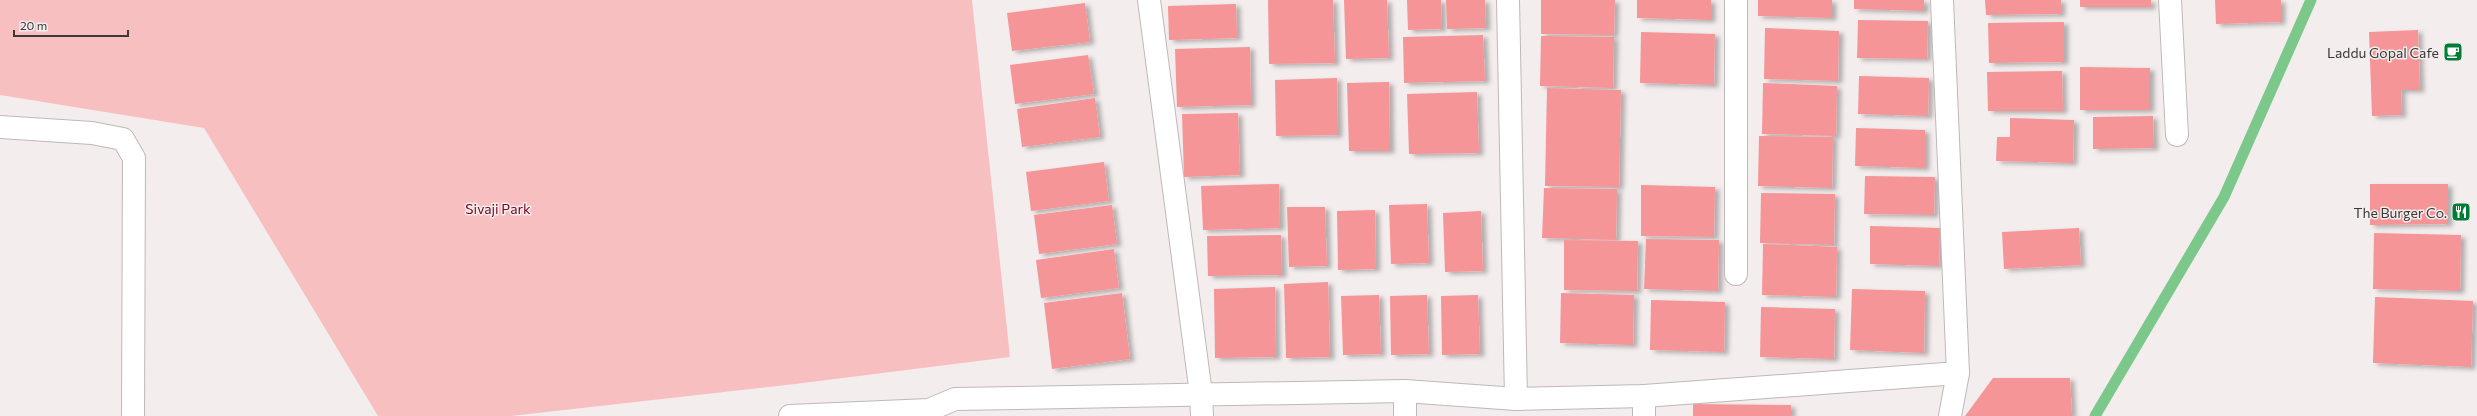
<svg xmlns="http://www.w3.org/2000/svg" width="2477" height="416" font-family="Commissioner,sans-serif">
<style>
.green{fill:#f8bfc0}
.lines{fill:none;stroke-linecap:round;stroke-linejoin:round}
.stream{stroke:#7cc88b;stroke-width:11}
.building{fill:#f59598;filter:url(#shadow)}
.minor-casing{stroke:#bfb8b8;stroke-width:24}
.minor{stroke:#fff;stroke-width:22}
.labels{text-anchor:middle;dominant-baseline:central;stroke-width:3;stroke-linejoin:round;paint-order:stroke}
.poi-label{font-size:14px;fill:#3b3838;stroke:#f4eded;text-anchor:end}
.park-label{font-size:14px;fill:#77001e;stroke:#f4eded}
</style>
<defs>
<filter id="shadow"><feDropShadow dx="4.5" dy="2.5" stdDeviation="2" flood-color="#0004"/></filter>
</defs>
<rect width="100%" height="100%" fill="#f4eded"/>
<!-- green -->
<polygon class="green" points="0,0 972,0 1010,357 795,384 511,416 378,416 204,128 0,95"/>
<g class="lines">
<!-- stream -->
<polyline class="stream" points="2095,416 2224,197 2311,0"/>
</g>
<!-- building -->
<g class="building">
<polygon points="1268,0 1333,0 1335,63 1269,64"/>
<polygon points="1344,0 1387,0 1389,58 1346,59"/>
<polygon points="1407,0 1441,0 1442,29 1408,30"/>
<polygon points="1446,0 1485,0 1486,28 1447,29"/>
<polygon points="1541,0 1615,0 1614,35 1541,34"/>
<polygon points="1637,0 1711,0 1711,20 1637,18"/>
<polygon points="1758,0 1832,0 1832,18 1758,16"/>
<polygon points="1854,0 1924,0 1924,11 1854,9"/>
<polygon points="1985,0 2061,0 2061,14 1986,15"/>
<rect x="2080" y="0" width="71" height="7"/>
<polygon points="2215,0 2281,0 2281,22 2216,24"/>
<polygon points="1085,3 1090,42 1012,51 1007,13"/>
<polygon points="1236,4 1237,38 1169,40 1168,6"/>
<polygon points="1858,20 1928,21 1927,59 1857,58"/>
<polygon points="2064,22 2064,62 1989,63 1988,23"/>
<polygon points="1765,28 1839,31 1838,81 1764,79"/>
<polygon points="2418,30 2420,90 2401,90 2402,115 2372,116 2369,32"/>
<polygon points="1641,32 1715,34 1714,85 1640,83"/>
<polygon points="1483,35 1485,81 1404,83 1403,37"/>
<polygon points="1541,36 1614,37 1613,88 1540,86"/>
<polygon points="1250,47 1251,105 1177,107 1175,49"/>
<polygon points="1088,55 1094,94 1015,104 1010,65"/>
<polygon points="2080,67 2150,68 2150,110 2080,110"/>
<polygon points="2062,71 2063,111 1988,111 1987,72"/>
<polygon points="1859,76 1929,78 1928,116 1858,114"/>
<polygon points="1337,78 1338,135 1276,136 1275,80"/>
<polygon points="1389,82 1390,151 1349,151 1347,83"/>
<polygon points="1763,83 1837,86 1836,136 1762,134"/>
<polygon points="1547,88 1621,90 1619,187 1545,186"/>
<polygon points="1477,92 1479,153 1409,154 1407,94"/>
<polygon points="1095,98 1100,137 1022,147 1017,109"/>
<polygon points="1238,113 1240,175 1184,177 1182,114"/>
<polygon points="2153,116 2154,148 2093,149 2093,117"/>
<polygon points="2010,118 2074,120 2073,163 1996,161 1997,137 2010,137"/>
<polygon points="1856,128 1925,130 1925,168 1855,166"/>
<polygon points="1759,136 1833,137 1832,188 1758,186"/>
<polygon points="1104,162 1109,201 1031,211 1026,172"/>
<polygon points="1865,176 1935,177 1934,215 1864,214"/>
<polygon points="1279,184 1280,228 1203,230 1201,186"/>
<polygon points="2370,184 2448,184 2448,224 2370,225"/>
<polygon points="1641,185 1715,187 1714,237 1641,236"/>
<polygon points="1544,188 1617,189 1616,240 1542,238"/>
<polygon points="1761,193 1835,194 1834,245 1760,243"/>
<polygon points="1427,204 1429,263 1391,264 1389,205"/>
<polygon points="1112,205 1117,244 1039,254 1034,215"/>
<polygon points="1287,207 1325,207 1327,266 1289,267"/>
<polygon points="1375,210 1376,269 1338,270 1337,211"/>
<polygon points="1481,211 1483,271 1445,272 1443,213"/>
<polygon points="1870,226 1940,228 1939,266 1870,264"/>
<polygon points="2079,228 2081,265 2004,269 2002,232"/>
<polygon points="2374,233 2461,235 2460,291 2373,289"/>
<polygon points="1281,235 1282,275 1208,276 1207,236"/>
<polygon points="1646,239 1719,240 1718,291 1644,289"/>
<polygon points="1564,240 1638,241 1637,291 1564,290"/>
<polygon points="1763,244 1837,247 1836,297 1762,295"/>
<polygon points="1114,249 1119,288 1041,298 1036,260"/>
<polygon points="1328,282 1330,357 1286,358 1284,284"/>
<polygon points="1275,287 1276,357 1215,358 1214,289"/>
<polygon points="1852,289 1925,291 1924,353 1850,350"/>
<polygon points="1122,293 1130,359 1052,369 1044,303"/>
<polygon points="1561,293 1634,295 1633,345 1560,343"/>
<polygon points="1379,295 1381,354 1343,355 1341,296"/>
<polygon points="1427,295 1429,354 1391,355 1390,296"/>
<polygon points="1478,295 1480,354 1442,355 1441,296"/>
<polygon points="2375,297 2473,301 2471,367 2373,363"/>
<polygon points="1651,300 1725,302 1724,352 1650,350"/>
<polygon points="1761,307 1835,309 1834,359 1760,357"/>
<polygon points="1993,378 2070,378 2072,416 1965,416"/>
<polygon points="1693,404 1791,405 1791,416 1693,416"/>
</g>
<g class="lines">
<defs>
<g id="minor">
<polyline points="1149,0 1201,394 1202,416"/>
<polyline points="1508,0 1516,399 1644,396 1958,373 1942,0"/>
<polyline points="1736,0 1736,274"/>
<polyline points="2170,0 2177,135"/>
<polyline points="0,127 92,133 123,139 134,158 133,416"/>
<polyline points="790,416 929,410 955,399 1405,391 1516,399"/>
<polyline points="1405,416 1405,391"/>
<polyline points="1644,416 1644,396"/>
<polyline points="1950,416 1958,373"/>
</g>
</defs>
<!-- minor casing -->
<use href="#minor" class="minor-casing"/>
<!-- minor -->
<use href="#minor" class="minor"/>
</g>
<!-- icons -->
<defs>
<symbol id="cafe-square" viewBox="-11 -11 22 22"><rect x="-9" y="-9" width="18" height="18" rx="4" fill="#007d35" stroke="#f4eded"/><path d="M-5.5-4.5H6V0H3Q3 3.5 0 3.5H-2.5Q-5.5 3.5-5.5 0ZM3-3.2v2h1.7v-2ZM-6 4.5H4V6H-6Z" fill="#fff"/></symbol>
<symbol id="restaurant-square" viewBox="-11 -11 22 22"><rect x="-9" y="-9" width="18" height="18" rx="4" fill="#007d35" stroke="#f4eded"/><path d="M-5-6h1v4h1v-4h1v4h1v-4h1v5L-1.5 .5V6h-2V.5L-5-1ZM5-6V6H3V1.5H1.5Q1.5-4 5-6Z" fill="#fff"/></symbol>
</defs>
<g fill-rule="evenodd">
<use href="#cafe-square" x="2442" y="41" width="22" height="22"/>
<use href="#restaurant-square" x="2450" y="201" width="22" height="22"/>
</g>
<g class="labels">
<!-- poi labels -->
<g class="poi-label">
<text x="2439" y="52">Laddu Gopal Cafe</text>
<text x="2447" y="212">The Burger Co.</text>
</g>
<!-- park labels -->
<g class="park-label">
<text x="498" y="208">Sivaji Park</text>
</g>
</g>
<!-- scale -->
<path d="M14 30v6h114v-6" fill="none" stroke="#3b3838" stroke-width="2"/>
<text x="20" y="30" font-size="12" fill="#3b3838" stroke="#f4eded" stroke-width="3" paint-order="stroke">20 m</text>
</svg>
